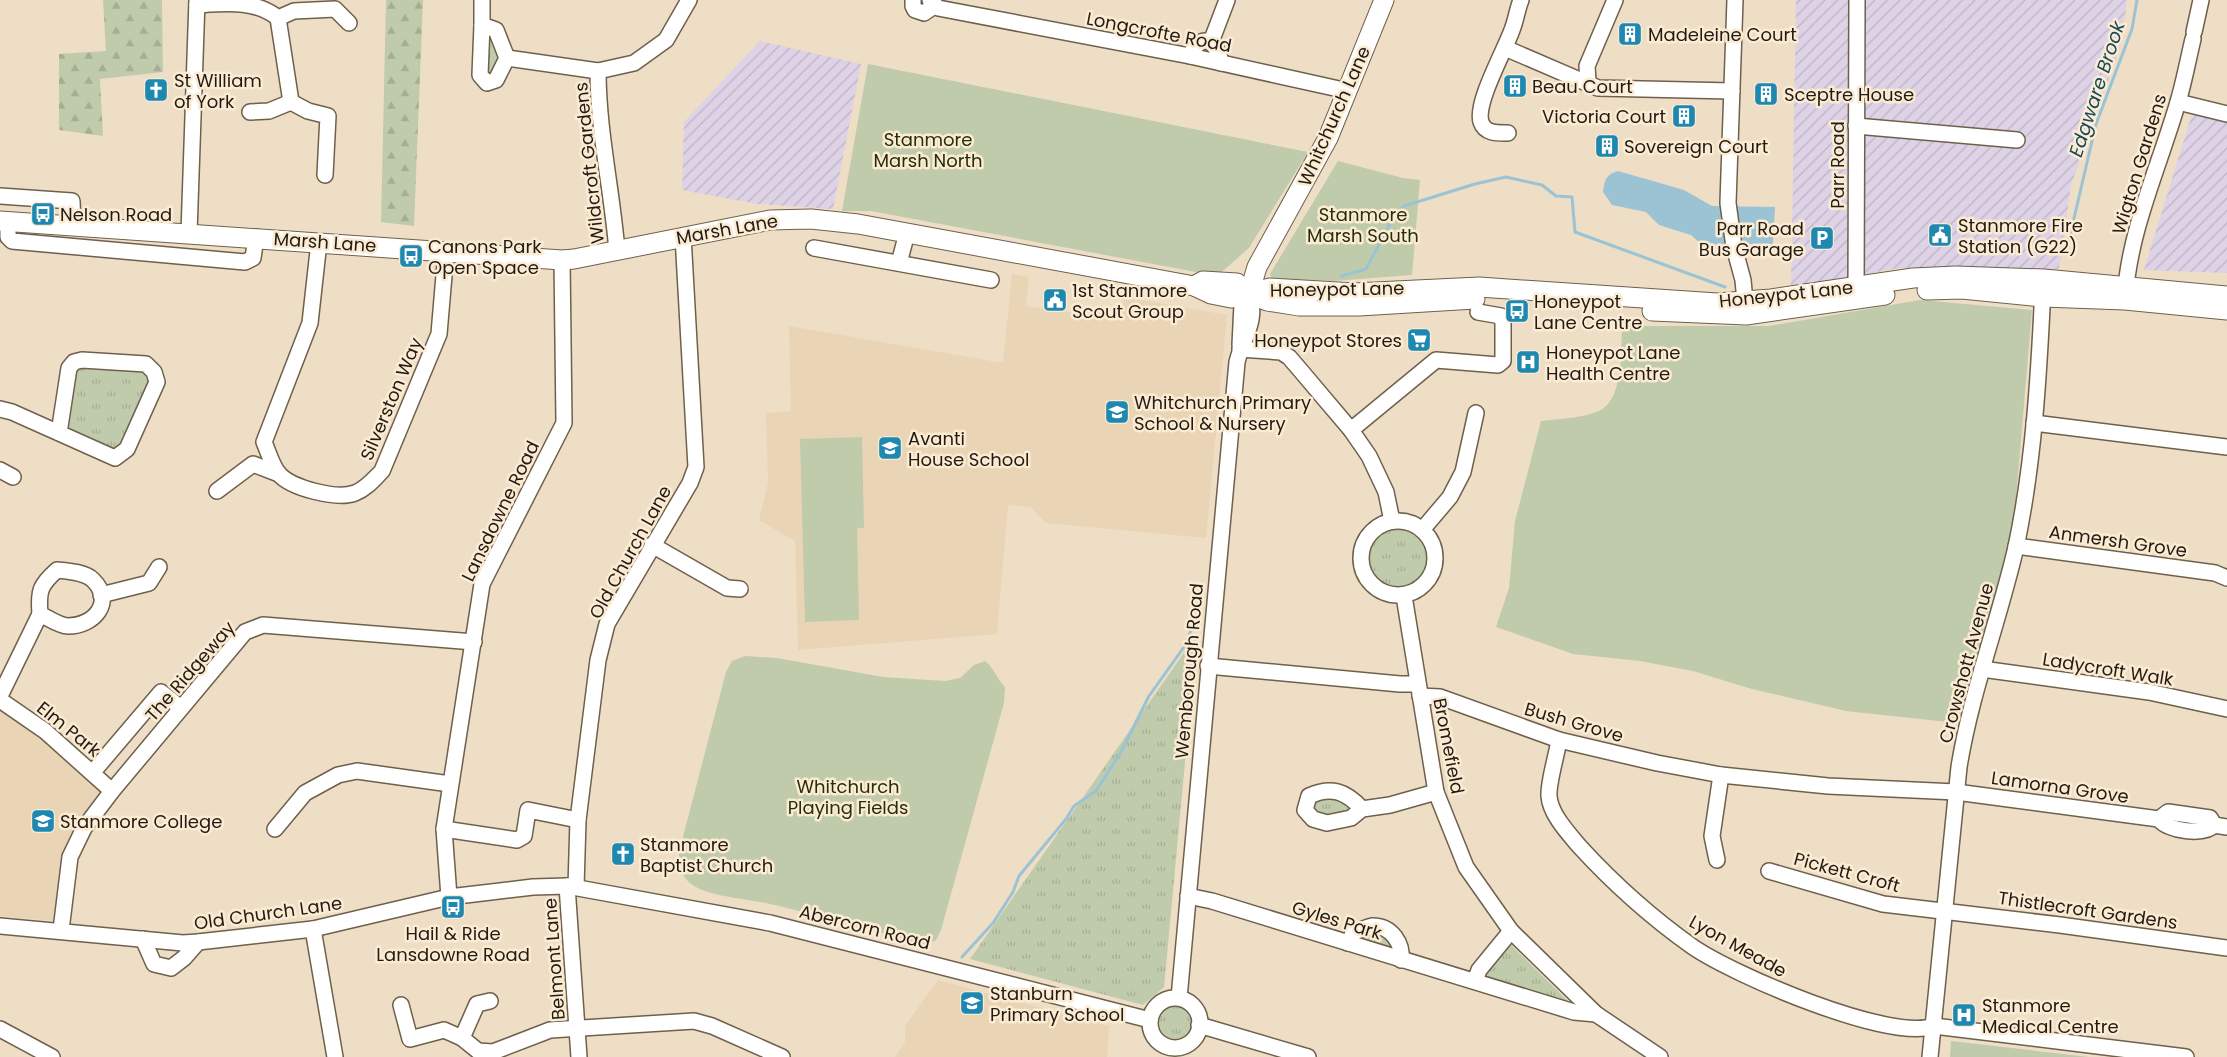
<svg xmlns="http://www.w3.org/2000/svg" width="2227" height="1057" font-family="Poppins,sans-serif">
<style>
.industrial{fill:url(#industrial-furrows)}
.built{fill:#e9d4b6}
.grass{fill:url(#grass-tufts)}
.forest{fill:url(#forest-firs)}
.green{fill:#c0cbab}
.water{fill:#9bc3d3}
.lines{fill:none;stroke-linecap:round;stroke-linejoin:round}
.stream{stroke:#9bc3d3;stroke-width:3}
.minor-casing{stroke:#6e604b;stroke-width:18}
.major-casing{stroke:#6e604b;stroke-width:21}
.minor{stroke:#fff;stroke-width:15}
.major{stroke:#fff;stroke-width:19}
.labels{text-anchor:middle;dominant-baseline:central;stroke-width:5;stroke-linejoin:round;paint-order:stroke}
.street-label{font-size:18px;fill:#211b13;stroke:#fcebd3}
.poi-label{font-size:18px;fill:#211b13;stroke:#fcebd3;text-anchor:start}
.park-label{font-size:18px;fill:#253007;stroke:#fcebd3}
.water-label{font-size:19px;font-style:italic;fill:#14495c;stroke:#fcebd3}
</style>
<defs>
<pattern id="industrial-furrows" width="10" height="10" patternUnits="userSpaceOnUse" patternTransform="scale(1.25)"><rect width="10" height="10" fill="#ddd2e6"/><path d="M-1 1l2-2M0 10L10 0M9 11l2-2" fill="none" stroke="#bdb4c4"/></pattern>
<pattern id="grass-tufts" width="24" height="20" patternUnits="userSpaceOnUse" patternTransform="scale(1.25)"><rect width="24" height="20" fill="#c0cbab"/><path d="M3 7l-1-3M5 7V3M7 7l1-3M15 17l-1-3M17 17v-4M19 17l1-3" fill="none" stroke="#a5ae92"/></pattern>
<pattern id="forest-firs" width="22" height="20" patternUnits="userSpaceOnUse" patternTransform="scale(1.25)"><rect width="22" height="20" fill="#c0cbab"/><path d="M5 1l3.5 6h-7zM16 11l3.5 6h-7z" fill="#a5ae92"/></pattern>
</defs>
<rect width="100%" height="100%" fill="#eedec6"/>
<!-- industrial -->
<g class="industrial">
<polygon points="1796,0 2127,0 2121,44 2071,185 2059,269 1898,268 1791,288"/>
<polygon points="760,41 861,64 833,209 757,204 682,190 684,122"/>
<polygon points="2192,114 2227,123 2227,273 2144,270"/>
</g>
<!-- built -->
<g class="built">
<polygon points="1012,274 1029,277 1026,306 1121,319 1124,297 1227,315 1206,538 1046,523 1031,507 1008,505 997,634 798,650 795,538 793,540 759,520 768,483 766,413 791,411 789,326 1003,363"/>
<polygon points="0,705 104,793 69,849 58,921 0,916"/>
<polygon points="938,980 1109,1026 1107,1057 895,1057 905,1042 905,1026"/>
</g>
<!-- grass -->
<g class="grass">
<polygon points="493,33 502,58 493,76 485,75 487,34"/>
<polygon points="83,363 144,369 152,381 126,445 112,453 65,433 72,372"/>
<circle cx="1398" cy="558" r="33"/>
<polygon points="1197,634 1164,987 1143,1005 970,959"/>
<polygon points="1318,794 1357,805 1349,817 1320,816 1311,807"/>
<polygon points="1382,932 1397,950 1359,941 1357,934"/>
<polygon points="1510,944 1570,1003 1482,978"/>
<circle cx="1177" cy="1022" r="18"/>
</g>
<!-- forest -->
<g class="forest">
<polygon points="103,0 162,0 163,72 100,79 103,136 59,130 59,54 106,51"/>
<polygon points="386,0 423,0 414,226 381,222"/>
</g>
<!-- green -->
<g class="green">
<polygon points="868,64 1308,152 1249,248 1217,276 871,211 842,211"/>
<polygon points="1338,161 1403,178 1420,180 1412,275 1334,281 1272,278 1270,274"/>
<path d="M1920 300 2032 310 2013 534 1957 723 1846 711 1752 689 1693 671 1640 661 1573 654 1496 627 1509 588 1515 521 1541 421C1557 419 1593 418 1605 407 1623 392 1621 348 1622 326H1769Z"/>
<polygon points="862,437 864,528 857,528 859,620 805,622 800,439"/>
<path d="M745 656 777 658 883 677 945 681 960 678 974 665 985 661C995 669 997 679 1005 687L1004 703 941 930 936 940 926 945C876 932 825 917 775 905 754 900 714 897 696 887 682 880 678 866 679 852L726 672 732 661Z"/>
<polygon points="1951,1041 2089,1057 1950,1057"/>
</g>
<!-- water -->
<path class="water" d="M1618 171 1684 190 1712 206 1775 207 1773 244 1712 245 1700 243 1691 235 1659 225 1646 212 1612 205 1603 192C1605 180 1605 175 1618 171Z"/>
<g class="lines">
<!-- stream -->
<g class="stream">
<polyline points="2068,244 2096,124 2132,29 2137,0"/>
<polyline points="1341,276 1366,269 1394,216 1404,206 1475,184 1506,177 1542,185 1556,196 1572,197 1575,232 1725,287"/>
<polyline points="962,957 993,923 1013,892 1019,876 1066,819 1074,806 1096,791 1121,752 1149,696 1184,647 1195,621"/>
</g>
<defs>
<g id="minor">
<polyline points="482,0 482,25 496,30 507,58 598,71 634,63 666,40 689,0"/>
<polyline points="913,0 913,6 915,10 924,13 934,6"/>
<polyline points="930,0 938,8 1190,56 1348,91"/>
<polyline points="1735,0 1728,203 1734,247 1743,280 1746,312"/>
<path d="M197 5C228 3 256 0 278 18L291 102"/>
<polyline points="278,18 294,11 335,9 349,23"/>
<polyline points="482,25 480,75 487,83 496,80 507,58"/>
<polyline points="2194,32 2201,0"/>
<polyline points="1211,42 1227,0"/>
<polyline points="1505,48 1598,88 1732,91"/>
<path d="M1190 56C1201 31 1217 40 1221 63"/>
<path d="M598 71C598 131 612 190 617 251"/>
<polyline points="1588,82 1587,66 1615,0"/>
<polyline points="2178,102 2227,114"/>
<polyline points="250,112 269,111 291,102 308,111 328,116 325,175"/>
<polyline points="1856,126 2017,140"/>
<path d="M1508 133C1498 133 1485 134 1481 122 1475 103 1505 50 1512 30 1516 20 1517 10 1521 0"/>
<polyline points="0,196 72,201 73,225"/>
<polyline points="8,221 8,237 12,241 245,262 253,258 256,237"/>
<polyline points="189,233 197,0"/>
<path d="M319 242 310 323 264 442C268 451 272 466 279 474 291 488 337 500 355 493 366 489 374 479 382 471L439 334 446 252"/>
<polyline points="814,248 991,280"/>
<polyline points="899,263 907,233"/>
<polyline points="1856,296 1857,0"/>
<path d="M2125 298C2129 231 2159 167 2178 102 2184 82 2188 60 2193 39"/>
<polyline points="1240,345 1242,304 1249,294"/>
<polyline points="1240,349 1281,352 1289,357 1301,371 1351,430 1369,456 1386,492 1392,521"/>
<polyline points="0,409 12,412 115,458 127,449 157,382 154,372 146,364 82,360 74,362 69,368 59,433"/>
<polyline points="2034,423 2227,447"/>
<polyline points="1351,430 1436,360 1498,365 1503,361 1503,323 1501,316 1478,312"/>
<polyline points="0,470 13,477"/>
<polyline points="217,491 253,464 279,474"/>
<circle cx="1398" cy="558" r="37"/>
<polyline points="1422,530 1450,497 1463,472 1476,413"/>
<polyline points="652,545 727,588 740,589"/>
<polyline points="2016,546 2215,573 2227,578"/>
<path d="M57 570C68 571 85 572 93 580 115 602 94 626 68 626 60 626 48 618 40 614 38 591 40 585 57 570Z"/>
<polyline points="101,595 149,583 159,567"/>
<polyline points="1404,596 1436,792 1466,867 1511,931 1596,1014 1660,1057"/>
<polyline points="1208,666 1400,684 1418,684"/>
<polyline points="1982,669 2149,692 2227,709"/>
<polyline points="0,696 40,614"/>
<path d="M1420 696 1440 697 1559 740 1657 763 1721 775 1828 786 1956 792 2159 819C2167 831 2204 836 2214 825L2227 827"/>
<polyline points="0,700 45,731 112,791"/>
<path d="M1559 740C1557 754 1548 783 1549 796 1550 814 1569 834 1580 847 1614 884 1652 918 1693 947 1734 975 1889 1042 1934 1026L2186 1057"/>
<polyline points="93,772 161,692 181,708"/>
<path d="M1362 809C1346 791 1331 786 1309 796L1305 810 1313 819 1327 823 1351 818 1362 809 1390 805 1436 792"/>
<polyline points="2159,819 2168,812 2210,818 2214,825"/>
<polyline points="275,829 305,793 338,775 357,771 450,784"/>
<polyline points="444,829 517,840 524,836 528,810 578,820"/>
<polyline points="1717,860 1712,836 1721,775"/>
<polyline points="1769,871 1883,904 2060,925 2227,948"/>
<polyline points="567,886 579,1057"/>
<polyline points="576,887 578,820 598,660 607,624 690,483 696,467 683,236"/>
<polyline points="1188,896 1212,901 1574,1012 1596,1014"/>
<polyline points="449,897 444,829 482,584 564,423 562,260"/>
<polyline points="0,926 183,943 198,942 313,929 449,897 533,887 567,886 770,923 1150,1020"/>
<polyline points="313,929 335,1057"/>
<polyline points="61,930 70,857 84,828 112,791 245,632 263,625 474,642"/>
<polyline points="143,939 154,964 171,968 184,958 198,942"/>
<path d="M1348 943 1354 932C1359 931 1367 927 1373 926 1392 926 1403 944 1401 960"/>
<polyline points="1475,981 1479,970 1511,931"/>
<path d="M1179 998 1237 362C1243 337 1258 321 1249 294"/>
<circle cx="1175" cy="1023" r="25"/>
<polyline points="401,1005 410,1039 444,1030 462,1038 478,1051 493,1052 550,1030 694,1021 712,1026 782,1057"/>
<polyline points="1199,1025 1308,1057"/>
<polyline points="0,1029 52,1057"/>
<polyline points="462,1038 477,1004 490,1001"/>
<path d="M1930 1057 1959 767C1971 692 1999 621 2016 547 2034 462 2039 373 2043 287"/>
</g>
<g id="major">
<polyline points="0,221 562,260 574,259 770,220 811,219 858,224 1194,286 1211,294 1231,298 1270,288 1354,293 1479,287 1717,303 1771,299 1913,278 1956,276 2044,279 2227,296"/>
<polyline points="1194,286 1203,281 1237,283 1249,294 1267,301 1299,306 1359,306 1475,299"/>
<polyline points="1927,290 1962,289 2043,297 2125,300 2227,310"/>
<polyline points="1249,294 1257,267 1328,138 1384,0"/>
<polyline points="1652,311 1746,315 1885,295"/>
</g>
</defs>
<!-- minor casing -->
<use href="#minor" class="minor-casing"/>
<!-- major casing -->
<use href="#major" class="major-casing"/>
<!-- minor -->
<use href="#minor" class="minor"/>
<!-- major -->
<use href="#major" class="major"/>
</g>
<!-- icons -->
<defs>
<symbol id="building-square" viewBox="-11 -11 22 22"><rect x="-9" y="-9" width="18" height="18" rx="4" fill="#1f88b0" stroke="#fcebd3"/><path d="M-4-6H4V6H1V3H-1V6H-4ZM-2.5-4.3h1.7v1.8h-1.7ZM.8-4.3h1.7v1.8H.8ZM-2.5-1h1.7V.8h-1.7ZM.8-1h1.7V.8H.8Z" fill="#fff"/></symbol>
<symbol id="church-square" viewBox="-11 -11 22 22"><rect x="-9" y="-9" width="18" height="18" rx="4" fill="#1f88b0" stroke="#fcebd3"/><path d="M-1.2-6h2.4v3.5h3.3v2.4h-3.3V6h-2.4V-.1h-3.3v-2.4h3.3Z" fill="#fff"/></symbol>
<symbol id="bus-square" viewBox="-11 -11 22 22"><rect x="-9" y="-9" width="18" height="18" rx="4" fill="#1f88b0" stroke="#fcebd3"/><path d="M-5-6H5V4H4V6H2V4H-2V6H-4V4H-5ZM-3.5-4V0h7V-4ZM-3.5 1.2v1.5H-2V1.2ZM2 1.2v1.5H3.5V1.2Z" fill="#fff"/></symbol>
<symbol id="civic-square" viewBox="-11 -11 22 22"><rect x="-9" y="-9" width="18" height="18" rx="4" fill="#1f88b0" stroke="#fcebd3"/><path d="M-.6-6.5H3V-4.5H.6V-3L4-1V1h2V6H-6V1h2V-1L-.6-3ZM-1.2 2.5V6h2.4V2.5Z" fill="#fff"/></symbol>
<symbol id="parking-square" viewBox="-11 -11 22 22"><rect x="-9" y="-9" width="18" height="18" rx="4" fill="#1f88b0" stroke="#fcebd3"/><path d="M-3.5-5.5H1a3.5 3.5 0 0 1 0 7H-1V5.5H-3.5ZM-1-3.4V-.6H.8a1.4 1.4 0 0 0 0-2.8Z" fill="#fff"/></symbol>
<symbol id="supermarket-square" viewBox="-11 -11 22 22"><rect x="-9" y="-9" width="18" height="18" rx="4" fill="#1f88b0" stroke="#fcebd3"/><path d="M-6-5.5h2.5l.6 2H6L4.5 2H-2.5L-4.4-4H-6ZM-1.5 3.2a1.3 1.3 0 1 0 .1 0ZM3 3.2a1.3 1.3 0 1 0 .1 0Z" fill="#fff"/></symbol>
<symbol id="hospital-square" viewBox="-11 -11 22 22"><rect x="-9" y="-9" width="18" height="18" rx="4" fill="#1f88b0" stroke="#fcebd3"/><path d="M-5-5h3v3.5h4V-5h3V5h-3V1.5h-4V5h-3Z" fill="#fff"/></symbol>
<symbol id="school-square" viewBox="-11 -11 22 22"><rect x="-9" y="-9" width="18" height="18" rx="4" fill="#1f88b0" stroke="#fcebd3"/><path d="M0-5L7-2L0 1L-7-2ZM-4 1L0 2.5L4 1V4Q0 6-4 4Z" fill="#fff"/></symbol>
<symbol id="university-square" viewBox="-11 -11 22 22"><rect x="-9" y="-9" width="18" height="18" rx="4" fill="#1f88b0" stroke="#fcebd3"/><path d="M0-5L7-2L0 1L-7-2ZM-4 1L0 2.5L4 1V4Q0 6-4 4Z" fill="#fff"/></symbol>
</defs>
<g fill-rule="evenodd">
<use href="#building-square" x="1616" y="20" width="28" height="28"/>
<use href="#building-square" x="1501" y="72" width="28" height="28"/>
<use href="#church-square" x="142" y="76" width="28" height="28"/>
<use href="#building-square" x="1752" y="80" width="28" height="28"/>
<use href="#building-square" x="1670" y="102" width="28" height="28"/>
<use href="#building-square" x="1593" y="132" width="28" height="28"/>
<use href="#bus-square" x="29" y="200" width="28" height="28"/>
<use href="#civic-square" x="1926" y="221" width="28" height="28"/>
<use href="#parking-square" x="1808" y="224" width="28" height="28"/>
<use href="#bus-square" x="397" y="242" width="28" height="28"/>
<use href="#civic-square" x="1041" y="286" width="28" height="28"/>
<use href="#bus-square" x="1503" y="297" width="28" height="28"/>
<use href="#supermarket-square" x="1405" y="326" width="28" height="28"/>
<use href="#hospital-square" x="1514" y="348" width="28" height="28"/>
<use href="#school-square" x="1103" y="398" width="28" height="28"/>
<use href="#school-square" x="876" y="434" width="28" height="28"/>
<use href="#university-square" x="29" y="807" width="28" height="28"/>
<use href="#church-square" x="609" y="840" width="28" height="28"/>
<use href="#bus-square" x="439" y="893" width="28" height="28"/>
<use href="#school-square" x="958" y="989" width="28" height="28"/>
<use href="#hospital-square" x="1950" y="1001" width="28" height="28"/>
</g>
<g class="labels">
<!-- street labels -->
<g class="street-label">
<text transform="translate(1159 32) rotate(11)">Longcrofte Road</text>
<text transform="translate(1334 116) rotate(-66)">Whitchurch Lane</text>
<text transform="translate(589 163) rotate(-96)">Wildcroft Gardens</text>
<text transform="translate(2139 164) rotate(-73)">Wigton Gardens</text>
<text transform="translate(1837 165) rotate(-90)">Parr Road</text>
<text transform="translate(727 229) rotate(-10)">Marsh Lane</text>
<text transform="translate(325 242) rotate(4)">Marsh Lane</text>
<text transform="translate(1337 289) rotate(-1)">Honeypot Lane</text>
<text transform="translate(1786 294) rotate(-6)">Honeypot Lane</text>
<text transform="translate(391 399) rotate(-67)">Silverston Way</text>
<text transform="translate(500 511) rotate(-64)">Lansdowne Road</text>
<text transform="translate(2118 541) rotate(8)">Anmersh Grove</text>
<text transform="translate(630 552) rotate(-61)">Old Church Lane</text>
<text transform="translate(1966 663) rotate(-75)">Crowshott Avenue</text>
<text transform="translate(2108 669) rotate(9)">Ladycroft Walk</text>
<text transform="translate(190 671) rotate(-49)">The Ridgeway</text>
<text transform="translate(1189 671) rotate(-85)">Wemborough Road</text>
<text transform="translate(1574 722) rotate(16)">Bush Grove</text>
<text transform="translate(69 729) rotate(39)">Elm Park</text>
<text transform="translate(1449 746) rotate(79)">Bromefield</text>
<text transform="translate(2060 787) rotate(8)">Lamorna Grove</text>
<text transform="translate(1847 872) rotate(15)">Pickett Croft</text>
<text transform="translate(2088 910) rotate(8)">Thistlecroft Gardens</text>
<text transform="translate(268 913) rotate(-8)">Old Church Lane</text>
<text transform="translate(1337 920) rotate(17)">Gyles Park</text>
<text transform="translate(865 927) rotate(14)">Abercorn Road</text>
<text transform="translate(1738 946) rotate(29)">Lyon Meade</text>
<text transform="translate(554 959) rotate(-94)">Belmont Lane</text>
</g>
<!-- poi labels -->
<g class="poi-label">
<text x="1648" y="34">Madeleine Court</text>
<text x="174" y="80">St William<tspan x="174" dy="21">of York</tspan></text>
<text x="1532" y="86">Beau Court</text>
<text x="1784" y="94">Sceptre House</text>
<text x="1666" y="116" text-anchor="end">Victoria Court</text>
<text x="1624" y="146">Sovereign Court</text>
<text x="60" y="214">Nelson Road</text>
<text x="1958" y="225">Stanmore Fire<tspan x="1958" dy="21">Station (G22)</tspan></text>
<text x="1804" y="228" text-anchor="end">Parr Road<tspan x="1804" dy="21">Bus Garage</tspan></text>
<text x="428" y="246">Canons Park<tspan x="428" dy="21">Open Space</tspan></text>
<text x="1072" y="290">1st Stanmore<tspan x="1072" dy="21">Scout Group</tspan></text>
<text x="1534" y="301">Honeypot<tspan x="1534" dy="21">Lane Centre</tspan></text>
<text x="1402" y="340" text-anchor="end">Honeypot Stores</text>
<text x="1546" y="352">Honeypot Lane<tspan x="1546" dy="21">Health Centre</tspan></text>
<text x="1134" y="402">Whitchurch Primary<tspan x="1134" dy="21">School &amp; Nursery</tspan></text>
<text x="908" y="438">Avanti<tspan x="908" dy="21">House School</tspan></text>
<text x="60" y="821">Stanmore College</text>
<text x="640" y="844">Stanmore<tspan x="640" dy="21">Baptist Church</tspan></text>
<text x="453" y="933" text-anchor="middle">Hail &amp; Ride<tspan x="453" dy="21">Lansdowne Road</tspan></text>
<text x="990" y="993">Stanburn<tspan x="990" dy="21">Primary School</tspan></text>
<text x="1982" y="1005">Stanmore<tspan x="1982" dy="21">Medical Centre</tspan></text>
</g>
<!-- park labels -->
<g class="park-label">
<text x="928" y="139">Stanmore<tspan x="928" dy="21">Marsh North</tspan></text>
<text x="1363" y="214">Stanmore<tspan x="1363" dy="21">Marsh South</tspan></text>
<text x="848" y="786">Whitchurch<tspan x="848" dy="21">Playing Fields</tspan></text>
</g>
<!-- water labels -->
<g class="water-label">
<text transform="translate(2097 89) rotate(-72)">Edgware Brook</text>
</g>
</g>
</svg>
